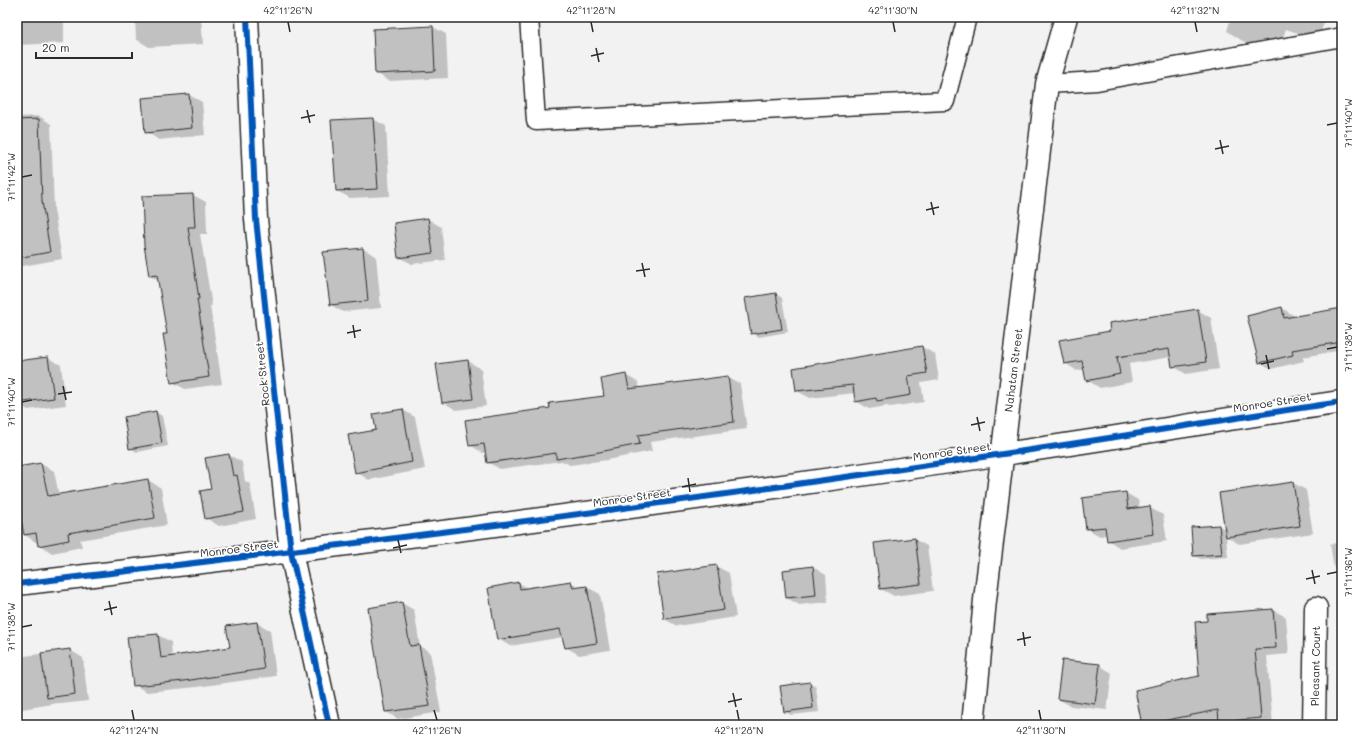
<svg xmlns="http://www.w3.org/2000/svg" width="1359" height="742" font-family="Mali,sans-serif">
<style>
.shadow{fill:#0003}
.building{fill:#c1c1c1;stroke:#2b2b2b}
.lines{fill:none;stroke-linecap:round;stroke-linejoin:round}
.lane-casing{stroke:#2b2b2b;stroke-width:21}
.street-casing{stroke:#2b2b2b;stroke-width:25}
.secondary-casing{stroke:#2b2b2b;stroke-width:25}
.lane{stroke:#fff;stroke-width:18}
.street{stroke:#fff;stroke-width:22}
.secondary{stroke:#fff;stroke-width:22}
.cycleway-casing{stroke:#fff;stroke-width:8}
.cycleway{stroke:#0057b8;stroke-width:6}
.ticks{fill:none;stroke:#2b2b2b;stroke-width:1.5}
.labels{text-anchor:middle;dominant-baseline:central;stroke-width:3.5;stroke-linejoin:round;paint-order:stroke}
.street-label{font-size:11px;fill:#2b2b2b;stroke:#fff}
.neatline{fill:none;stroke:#2b2b2b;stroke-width:1.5}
.ticks-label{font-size:10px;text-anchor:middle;fill:#2b2b2b}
</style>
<rect width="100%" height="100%" fill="#f2f2f2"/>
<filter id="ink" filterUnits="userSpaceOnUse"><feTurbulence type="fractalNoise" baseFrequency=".025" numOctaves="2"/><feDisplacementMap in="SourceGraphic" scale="8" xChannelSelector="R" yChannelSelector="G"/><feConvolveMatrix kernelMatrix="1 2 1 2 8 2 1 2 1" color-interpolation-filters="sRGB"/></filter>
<g filter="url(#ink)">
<!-- shadow -->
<g class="shadow">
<polygon points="17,17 64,17 64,43 17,45"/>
<polygon points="135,17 201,17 203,44 149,47 136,39"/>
<polygon points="1231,17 1326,17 1318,40 1286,29 1277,54 1249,45 1227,31"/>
<polygon points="433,27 446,34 448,78 389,81 376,73"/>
<polygon points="189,95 202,102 205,135 159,140 146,132 143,99"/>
<polygon points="39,116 51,124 54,209 62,259 17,267 17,117"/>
<polygon points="373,119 386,126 390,196 350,198 337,191"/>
<polygon points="193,195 206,202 207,234 200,234 212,306 210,306 222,384 185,389 172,382 168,334 159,281 150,276"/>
<polygon points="428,219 441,227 445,260 412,264 399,257 395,224"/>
<polygon points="363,249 376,256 381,308 343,312 331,305"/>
<polygon points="776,294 782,298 788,332 759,337 752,333"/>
<polygon points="1282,308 1293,315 1294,317 1342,310 1342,350 1303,357 1304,361 1271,369 1260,362"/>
<polygon points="1198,310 1211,318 1219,369 1186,374 1173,366 1171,357 1129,364 1132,382 1100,388 1087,380 1085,369 1077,371 1065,363 1111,332"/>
<polygon points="922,347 935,354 939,380 921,383 924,402 890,407 887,406 869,409 856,401 855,393 810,398 797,391 794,369"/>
<polygon points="48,358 61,365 66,405 28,410 17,404 17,362"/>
<polygon points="468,361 481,369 486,406 456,410 443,402"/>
<polygon points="625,375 638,382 640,389 727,377 740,384 747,429 650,442 652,451 607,460 570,465 562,461 500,469 487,462 486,452 483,453 470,445 551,409 605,397"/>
<polygon points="403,410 415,417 425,469 369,480 356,472 377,431"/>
<polygon points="156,412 162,416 168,446 137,452 130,448"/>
<polygon points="229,455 242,462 245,481 250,484 256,519 219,526 206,518 212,490"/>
<polygon points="41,464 54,471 59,495 148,480 161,488 167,525 80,540 82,547 52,553 25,535 17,492 17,468"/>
<polygon points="1293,483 1306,490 1313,533 1239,544 1226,536 1228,557 1201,559 1194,556 1219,526 1226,529 1220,493"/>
<polygon points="1126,493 1138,500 1140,509 1150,508 1163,515 1167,541 1120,548 1108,540 1107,535 1100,536 1087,529"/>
<polygon points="914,539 927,546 933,591 894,596 881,589"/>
<polygon points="1342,542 1342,579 1335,575 1330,544"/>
<polygon points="716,566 729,573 736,617 677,626 664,619"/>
<polygon points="813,567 826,575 828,602 799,605 787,598"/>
<polygon points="571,582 581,588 587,587 600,594 610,650 579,655 566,647 563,637 510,646 498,639 519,583 529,589"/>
<polygon points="402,603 414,610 420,646 430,652 441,712 398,719 386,712 369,609"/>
<polygon points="1273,610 1286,617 1289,654 1267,656 1273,725 1226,725 1220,722 1219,719 1188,725 1143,724 1200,677 1209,621"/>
<polygon points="257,623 270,630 276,676 197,687 147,692 134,685 129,638 158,635 171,642 172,657 231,648"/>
<polygon points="70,650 83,658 88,701 61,704 58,703 17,710 17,657"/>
<polygon points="1099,665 1112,673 1107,710 1071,706 1058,699"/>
<polygon points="809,683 816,687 819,712 791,715 785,712"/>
</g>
<!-- building -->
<g class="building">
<polygon points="433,26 435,71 375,74 373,29"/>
<polygon points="189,94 192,128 145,133 142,98"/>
<polygon points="373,118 378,189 336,191 331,120"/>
<polygon points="39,119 42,201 50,252 17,258 17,120"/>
<polygon points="193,194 195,227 188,227 199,299 197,299 209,377 171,383 163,334 167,334 157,275 149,276 144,245 142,196"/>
<polygon points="428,218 433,253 398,258 394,223"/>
<polygon points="363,248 368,301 330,305 323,252"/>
<polygon points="776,293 782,329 751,334 745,298"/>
<polygon points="1282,307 1284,318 1342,308 1342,342 1292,350 1293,355 1259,363 1247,316"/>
<polygon points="1198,309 1206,362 1172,367 1169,349 1117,357 1120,374 1086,381 1082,361 1064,364 1059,340 1110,331 1109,323"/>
<polygon points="922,346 927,373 908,376 911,395 877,401 876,398 855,402 853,385 796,391 793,368"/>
<polygon points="48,357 54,398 17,403 17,361"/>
<polygon points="468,360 473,399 442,403 436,364"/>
<polygon points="626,374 629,389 728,376 734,422 638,435 640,444 594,453 556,459 556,453 487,463 484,444 469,446 465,420 550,408 549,403 604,396 601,379"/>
<polygon points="403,409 412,462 355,473 348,435 376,430 373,414"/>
<polygon points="156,411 162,443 129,449 124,417"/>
<polygon points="229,454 233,476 237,475 244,512 205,519 200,491 211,489 205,458"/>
<polygon points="41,463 48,496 148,479 155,518 68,533 69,540 38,546 36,533 24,535 17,497 17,467"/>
<polygon points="1293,482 1300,526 1226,537 1219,493"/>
<polygon points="1126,492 1128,509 1150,506 1154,534 1107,541 1105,527 1086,529 1082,498"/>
<polygon points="1219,525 1222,554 1193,556 1191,527"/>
<polygon points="915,538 921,584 880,589 874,543"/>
<polygon points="717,565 724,610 664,619 657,574"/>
<polygon points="813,566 816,595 786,598 783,570"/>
<polygon points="571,581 573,588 587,586 597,643 565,648 560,629 497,640 488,588 519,582 520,589"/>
<polygon points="402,602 410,646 419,645 430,706 385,712 368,608"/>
<polygon points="1273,609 1276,648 1255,649 1261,718 1219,722 1218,710 1142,725 1135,690 1199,676 1195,622 1207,621 1207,614"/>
<polygon points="257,622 264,669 184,681 133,686 127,637 158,634 161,658 230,647 226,626"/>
<polygon points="70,649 75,694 47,698 41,653"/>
<polygon points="1062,660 1100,664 1095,704 1057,699"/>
<polygon points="810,682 813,708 784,712 780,686"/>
</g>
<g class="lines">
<defs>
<g id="lane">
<polyline points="529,17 536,121 945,101 967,17"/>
<polyline points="1047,84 1097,81 1342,37"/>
</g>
<g id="street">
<polyline points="247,17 256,219 291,552 329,725"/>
<path d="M17 584C346 546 675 503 1003 454 1116 438 1229 418 1342 402"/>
<polyline points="1314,725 1316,608"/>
</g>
<polyline id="secondary" points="973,725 985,600 1047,84 1066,17"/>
</defs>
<!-- lane casing -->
<use href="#lane" class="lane-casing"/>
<!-- street casing -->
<use href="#street" class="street-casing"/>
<!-- secondary casing -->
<use href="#secondary" class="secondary-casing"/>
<!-- lane -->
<use href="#lane" class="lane"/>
<!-- street -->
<use href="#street" class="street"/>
<!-- secondary -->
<use href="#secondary" class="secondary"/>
<defs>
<g id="cycleway">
<polyline points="247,17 256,219 291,552 329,725"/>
<path d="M17 584C346 546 675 503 1003 454 1116 438 1229 418 1342 402"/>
</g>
</defs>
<!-- cycleway casing -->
<use href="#cycleway" class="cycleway-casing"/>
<!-- cycleway -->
<use href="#cycleway" class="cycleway"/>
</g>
</g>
<!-- ticks -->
<path class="ticks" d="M288 22 290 32M591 22 593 32M893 22 895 32M1195 22 1197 32M596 48 599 62M591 56 604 53M307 110 310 123M301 118 315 115M1327 125 1337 123M1220 140 1223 154M1215 149 1229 146M22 177 32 175M931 202 934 215M926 210 939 207M642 263 645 277M636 271 650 269M353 325 355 338M347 333 361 330M1327 349 1337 347M1266 355 1269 369M1261 364 1274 361M63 386 66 400M58 394 72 392M22 402 32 400M977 417 980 431M971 425 985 422M688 478 690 492M682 487 696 484M398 540 401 553M393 548 407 545M1312 570 1315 584M1327 574 1337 572M1306 579 1320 576M109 601 112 615M104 610 117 607M22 627 32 625M1023 632 1025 646M1017 640 1031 637M733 693 736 707M728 702 742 699M132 710 134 720M434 710 437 720M737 710 739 720M1039 710 1041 720"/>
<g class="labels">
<!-- street labels -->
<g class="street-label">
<text transform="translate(1013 370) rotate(-83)">Nahatan Street</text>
<text transform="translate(262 374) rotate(-96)">Rock Street</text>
<text transform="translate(1272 402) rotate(-9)">Monroe Street</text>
<text transform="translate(952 451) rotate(-8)">Monroe Street</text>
<text transform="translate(632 497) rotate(-8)">Monroe Street</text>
<text transform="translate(239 548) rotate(-7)">Monroe Street</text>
<text transform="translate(1315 666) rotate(-89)">Pleasant Court</text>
</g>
</g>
<!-- margin -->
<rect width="1359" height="742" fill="none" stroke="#fff" stroke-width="44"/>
<!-- scale -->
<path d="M36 52v6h96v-6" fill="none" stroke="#2b2b2b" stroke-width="2"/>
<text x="42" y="52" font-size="12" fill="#2b2b2b" stroke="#ffffff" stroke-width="3" paint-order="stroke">20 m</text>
<rect x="22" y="22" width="1315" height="698" class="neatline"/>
<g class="ticks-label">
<text x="288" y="14">42°11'26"N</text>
<text x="591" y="14">42°11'28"N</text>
<text x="893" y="14">42°11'30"N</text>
<text x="1195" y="14">42°11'32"N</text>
<text transform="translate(1348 123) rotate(-90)" y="4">71°11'40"W</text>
<text transform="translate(11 177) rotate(-90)" y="4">71°11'42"W</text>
<text transform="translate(1348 347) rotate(-90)" y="4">71°11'38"W</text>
<text transform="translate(11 402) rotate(-90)" y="4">71°11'40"W</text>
<text transform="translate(1348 572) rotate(-90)" y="4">71°11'36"W</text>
<text transform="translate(11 627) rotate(-90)" y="4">71°11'38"W</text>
<text x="134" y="734">42°11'24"N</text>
<text x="437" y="734">42°11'26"N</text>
<text x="739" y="734">42°11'28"N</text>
<text x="1041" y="734">42°11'30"N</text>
</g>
</svg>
